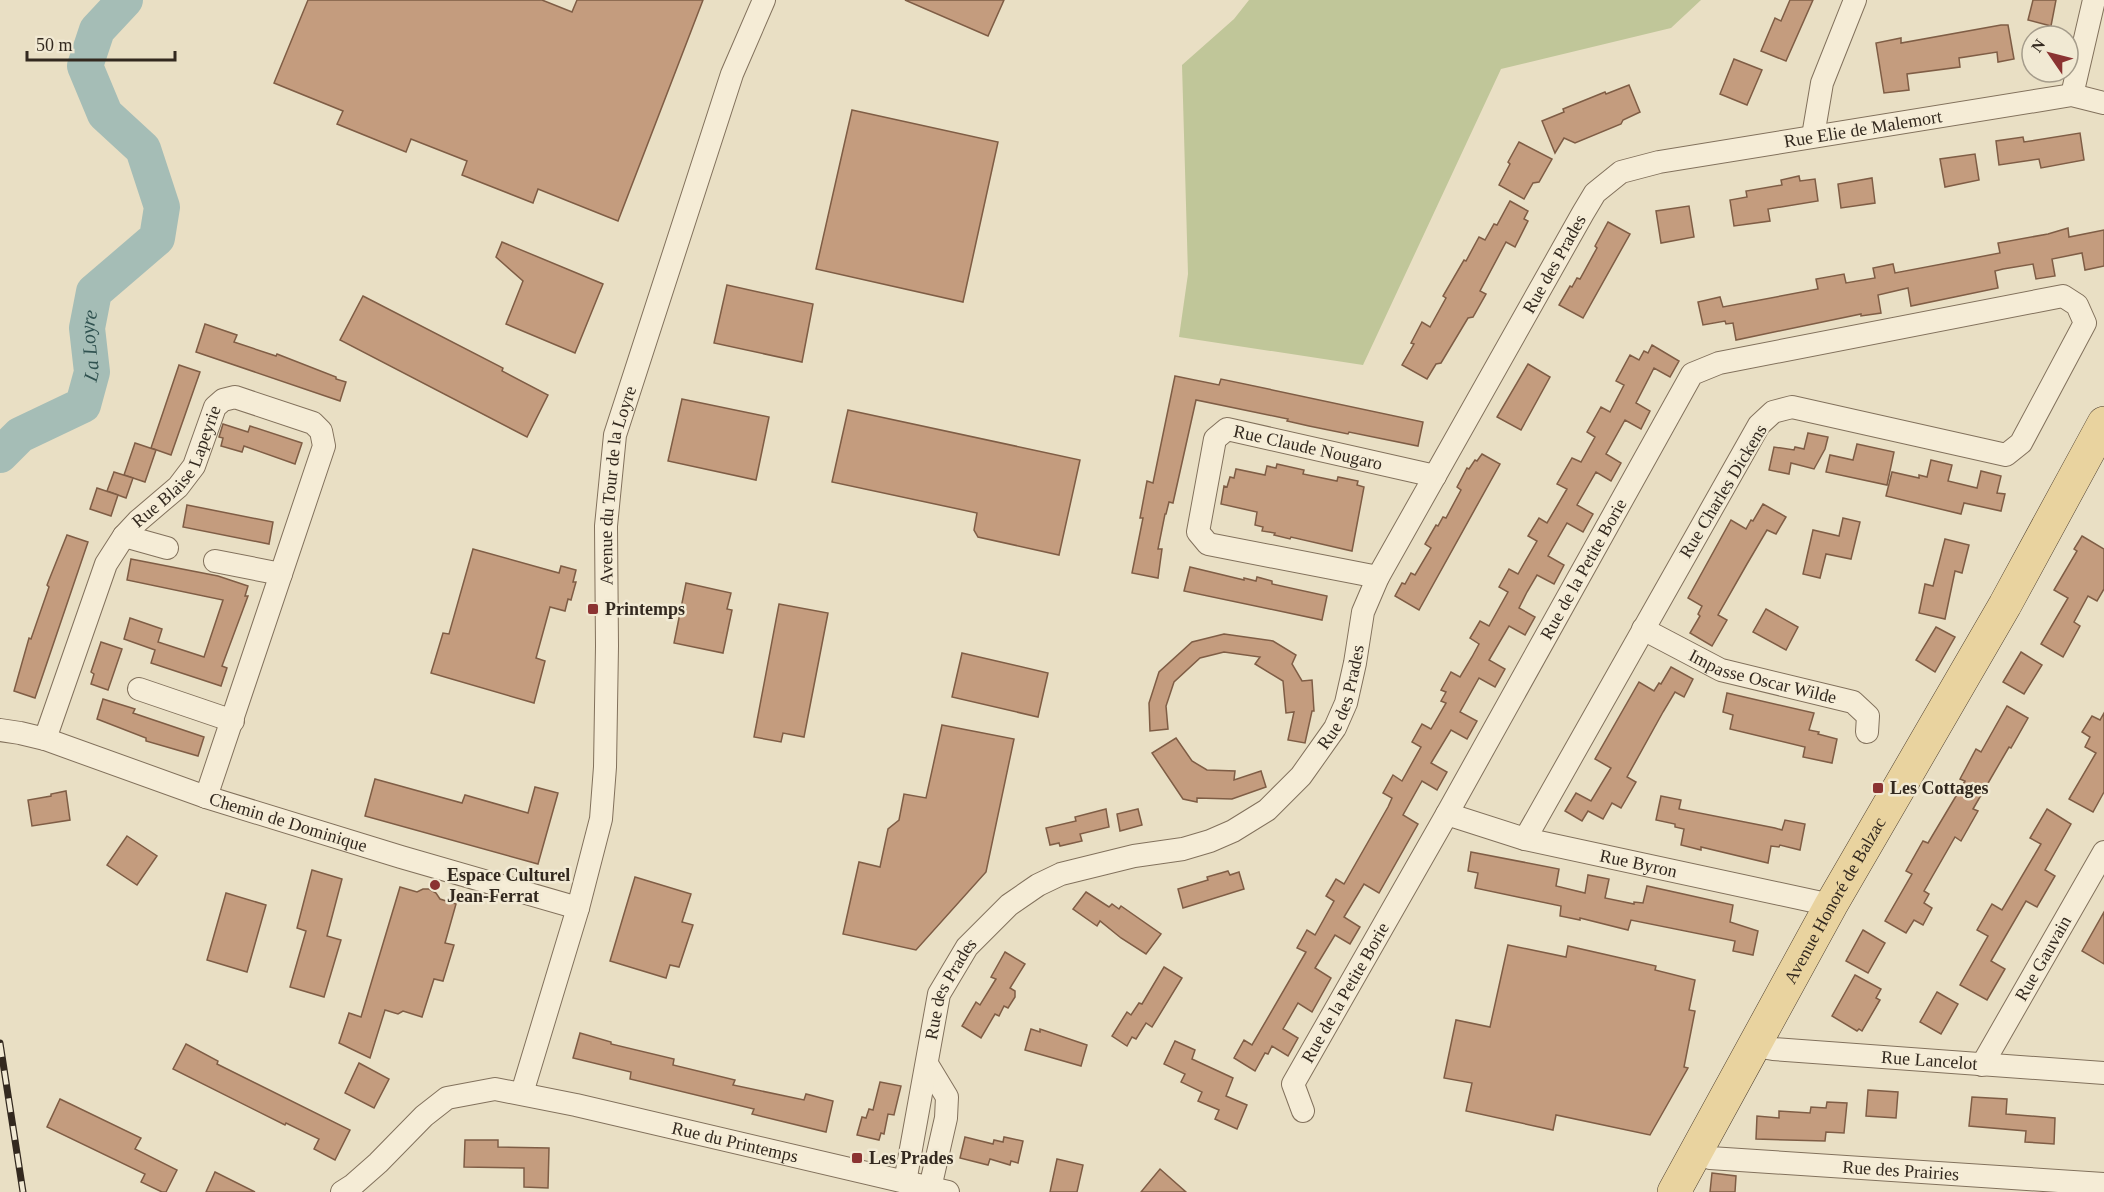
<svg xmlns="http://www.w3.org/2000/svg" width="2104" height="1192" font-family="Georgia,serif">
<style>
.green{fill:#c0c699}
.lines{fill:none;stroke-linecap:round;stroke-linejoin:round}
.river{stroke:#a5bdb6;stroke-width:36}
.building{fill:#c49c7e;stroke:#7f5d45;stroke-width:1.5}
.minor-casing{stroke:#82715c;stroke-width:24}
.primary-casing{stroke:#504030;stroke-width:34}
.minor{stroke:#f5ecd6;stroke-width:22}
.primary{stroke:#e9d39f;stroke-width:33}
.rail-casing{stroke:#33291f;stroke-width:7}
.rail{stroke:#f1e9d3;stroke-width:4.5;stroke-dasharray:14;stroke-linecap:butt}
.poi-dot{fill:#8b3332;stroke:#f1e9d3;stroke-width:2}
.labels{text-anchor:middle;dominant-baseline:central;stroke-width:5;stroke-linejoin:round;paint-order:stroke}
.street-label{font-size:18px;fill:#33291f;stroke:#f1e9d3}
.poi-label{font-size:18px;font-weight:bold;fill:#33291f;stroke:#f1e9d3;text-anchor:start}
.water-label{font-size:20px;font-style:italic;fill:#305250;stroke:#f1e9d3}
</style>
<rect width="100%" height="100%" fill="#e9dfc4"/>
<!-- green -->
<polygon class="green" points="1249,0 1701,0 1671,28 1501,69 1363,365 1179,337 1188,274 1182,65 1234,19"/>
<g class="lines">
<!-- river -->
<path class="river" id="s1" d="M0 455 20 435 83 405 92 372 87 328 94 292 157 238 162 207 143 149 105 114 85 66 97 30 125 0"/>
</g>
<!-- building -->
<g class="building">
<polygon points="308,0 542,0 572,12 577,0 703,0 618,221 538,189 533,203 462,175 467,161 411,139 406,152 337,124 343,111 274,83"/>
<polygon points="905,0 1004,0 988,36"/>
<polygon points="1790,0 1813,0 1786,61 1761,51 1775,18 1781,21"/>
<polygon points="2033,0 2056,0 2051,26 2028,20"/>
<polygon points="2001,25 2008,25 2014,59 1998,62 1997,52 1959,58 1960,67 1907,74 1909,90 1884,93 1876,43 1901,38 1901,43"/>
<polygon points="1734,59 1762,70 1747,105 1720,94"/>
<polygon points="1629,85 1640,112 1623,120 1621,124 1575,143 1564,138 1555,153 1542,121 1564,112 1563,109 1605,92 1606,94"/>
<polygon points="852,110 998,142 963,302 816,269"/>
<polygon points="2080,133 2084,160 2041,168 2039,159 1999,165 1996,141 2023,137 2024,142"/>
<polygon points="1519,142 1552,159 1539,182 1533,183 1524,199 1499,185 1510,164 1508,162"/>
<polygon points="1975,154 1979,180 1945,187 1940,159"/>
<polygon points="1799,176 1800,181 1815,179 1818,201 1768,209 1770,221 1734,226 1730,200 1747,197 1746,191 1782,185 1781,180"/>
<polygon points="1872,178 1875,203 1841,208 1838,184"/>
<polygon points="1510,201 1528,211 1524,219 1528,221 1515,247 1506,242 1480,291 1486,294 1473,317 1468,318 1441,363 1436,364 1427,379 1402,365 1414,344 1411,343 1422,322 1430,327 1446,298 1443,296 1464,260 1466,261 1479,237 1485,240 1494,224 1497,225"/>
<polygon points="1689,206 1694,237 1661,243 1656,211"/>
<polygon points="1608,222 1630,234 1583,318 1559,305 1570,286 1572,287 1577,278 1580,279 1597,248 1595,246"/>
<polygon points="2068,228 2069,237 2104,230 2104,266 2085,270 2082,253 2052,259 2055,276 2036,279 2033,264 2003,269 1995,271 1998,288 1911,306 1908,288 1878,295 1881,313 1861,316 1861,314 1736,340 1733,323 1726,324 1725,321 1703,325 1698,302 1720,297 1723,307 1818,289 1816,279 1844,274 1846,283 1875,278 1873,268 1893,264 1895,273 2000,253 1998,243 2048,234"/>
<polygon points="502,242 603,284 575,353 506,324 523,281 496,257"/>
<polygon points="727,285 813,304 802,362 714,343"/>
<polygon points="363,296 503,368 502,371 548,395 527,437 340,340"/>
<polygon points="205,324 237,335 234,342 276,356 277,354 336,377 336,379 346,382 340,401 196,352"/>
<polygon points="1652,345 1679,361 1670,377 1654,368 1636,403 1650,411 1641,429 1625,420 1606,454 1621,463 1611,481 1596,472 1577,505 1593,514 1583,532 1567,523 1548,556 1564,565 1554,584 1537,575 1527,592 1519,608 1535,617 1525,635 1509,626 1489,660 1505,669 1495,687 1479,678 1465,703 1460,712 1477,721 1467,739 1451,730 1431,763 1447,772 1437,790 1422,781 1403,815 1418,824 1379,893 1364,884 1344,917 1360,927 1350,944 1335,935 1315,968 1331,978 1312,1012 1298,1003 1283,1029 1298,1038 1288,1056 1272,1046 1268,1054 1265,1053 1255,1071 1234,1058 1244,1040 1252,1045 1306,952 1297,948 1307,930 1315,935 1334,901 1326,896 1336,879 1344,884 1388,807 1392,798 1383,793 1393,775 1402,781 1421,747 1412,742 1422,724 1431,729 1446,703 1441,701 1446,692 1441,690 1451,672 1460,677 1472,657 1479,644 1470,638 1480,621 1489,626 1508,592 1499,587 1509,569 1518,574 1537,541 1528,536 1539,518 1547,523 1567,489 1557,484 1572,458 1581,462 1595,437 1587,432 1601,407 1610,412 1624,385 1616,381 1630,355 1639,360 1644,351 1648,353"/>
<polygon points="1528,364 1550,377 1521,430 1497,417"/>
<polygon points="179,365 200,372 171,455 151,448"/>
<polygon points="1175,376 1219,385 1221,379 1423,422 1418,446 1349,432 1348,434 1309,426 1287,421 1288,419 1196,400 1173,503 1169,502 1166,514 1165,514 1158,549 1162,549 1158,578 1132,573 1143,518 1140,518 1147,481 1153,483"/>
<polygon points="682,399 769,417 756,480 668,461"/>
<polygon points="848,410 1080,460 1059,555 978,537 974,530 977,513 832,482"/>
<polygon points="223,424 248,432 250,426 302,443 295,464 244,446 242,452 221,446 223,438 219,437"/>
<polygon points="1808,433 1828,437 1825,449 1814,469 1791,463 1789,474 1769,470 1774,447 1794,450 1795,447 1804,449"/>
<polygon points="135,443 156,450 145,482 124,475"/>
<polygon points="1857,444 1894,452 1887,485 1826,472 1830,455 1853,460"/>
<polygon points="1482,454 1500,464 1419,610 1395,596 1402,583 1405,584 1411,573 1415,575 1431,548 1425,544 1436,525 1438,526 1443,517 1446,518 1461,490 1457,487 1467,468 1469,469 1475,460 1477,461"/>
<polygon points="1931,460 1952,465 1948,481 1977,488 1981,471 2001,476 1997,493 2005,494 2001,511 1964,503 1961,514 1886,496 1892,472 1919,478 1919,475 1927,477"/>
<polygon points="1277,464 1304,470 1303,474 1337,481 1338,477 1358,481 1357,485 1364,487 1352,551 1291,537 1290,539 1274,535 1275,533 1262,531 1263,527 1255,525 1257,512 1221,504 1224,486 1227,487 1230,477 1234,478 1236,469 1265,475 1267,466 1276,468"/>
<polygon points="114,472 133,478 126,498 107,491"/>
<polygon points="97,488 118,495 111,516 90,509"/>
<polygon points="1763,504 1786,517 1776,534 1767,530 1747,564 1718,615 1727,620 1712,646 1690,633 1700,616 1698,614 1702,606 1688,598 1731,520 1746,529 1751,520 1753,521"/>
<polygon points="187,505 273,522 269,544 183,527"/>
<polygon points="1843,518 1860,522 1851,559 1826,554 1820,578 1803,574 1813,530 1839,536"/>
<polygon points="67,535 88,542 35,698 14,691 29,638 31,639 49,587 47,585"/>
<polygon points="2082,536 2104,549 2104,589 2097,601 2088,596 2074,622 2080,626 2063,657 2041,644 2068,598 2054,590 2077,551 2074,549"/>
<polygon points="1945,539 1969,545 1962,573 1955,571 1945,619 1919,613 1925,584 1933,586"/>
<polygon points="473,549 559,573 561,566 576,570 573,582 576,582 571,600 568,599 565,611 550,607 536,658 545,661 534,703 431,673 443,633 449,634"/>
<polygon points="131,559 218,576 248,586 245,596 248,596 222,666 227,668 221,686 151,663 155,650 124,639 130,618 162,629 158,642 204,657 223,600 127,580"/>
<polygon points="1190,567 1244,580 1244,578 1256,581 1257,577 1272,581 1272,584 1327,596 1322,620 1184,591"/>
<polygon points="686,583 731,593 727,609 732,610 723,653 674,643"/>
<polygon points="779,604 828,613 804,737 783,733 781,742 754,737"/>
<polygon points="1766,609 1798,627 1786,650 1753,632"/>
<polygon points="1936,627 1955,637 1935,672 1916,660"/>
<polygon points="1224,634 1273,641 1296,655 1292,664 1302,681 1312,680 1314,711 1312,711 1305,743 1288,740 1294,712 1286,713 1283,681 1255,664 1260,657 1224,652 1200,658 1174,682 1166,706 1168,729 1150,731 1149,703 1159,672 1192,642"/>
<polygon points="101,642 122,649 108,690 91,684 94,674 91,672"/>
<polygon points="2021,652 2042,665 2024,694 2003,682"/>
<polygon points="962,653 1048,673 1038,717 952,697"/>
<polygon points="1671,667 1693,679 1684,697 1675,692 1663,712 1627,777 1636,782 1621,808 1612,803 1603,819 1588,811 1582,821 1565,811 1576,793 1591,801 1611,768 1595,759 1639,682 1654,691 1659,683 1661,684"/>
<polygon points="1727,693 1814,713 1809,730 1819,732 1818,734 1837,739 1832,763 1803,757 1805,747 1730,729 1733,715 1723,712"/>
<polygon points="103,699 135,709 133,713 204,737 198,756 146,741 146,738 97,719"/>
<polygon points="2007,706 2028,718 2011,748 2009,747 1973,809 1978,811 1961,841 1955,837 1924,891 1929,894 1924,903 1932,908 1923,925 1914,920 1906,933 1885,921 1912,874 1906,871 1923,841 1928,843 1965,781 1960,779 1976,749 1981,752"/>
<polygon points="2104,713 2104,792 2093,812 2069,799 2096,753 2085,747 2090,737 2082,732 2092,716 2100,720"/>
<polygon points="942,725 1014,739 986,872 916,950 843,934 859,862 880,867 888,829 899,820 904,794 926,798"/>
<polygon points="1176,738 1192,761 1207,770 1235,771 1234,780 1261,771 1266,787 1232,799 1197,798 1197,802 1183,799 1152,753"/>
<polygon points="375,779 462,803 465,795 528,813 535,787 558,793 538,864 365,816"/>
<polygon points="66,791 70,820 32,826 28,800 51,796 51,794"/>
<polygon points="1661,796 1681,800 1679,809 1775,828 1782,830 1785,820 1805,824 1800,850 1780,845 1779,847 1771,846 1768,863 1701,847 1701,850 1681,845 1684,829 1675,827 1675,824 1656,820"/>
<polygon points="1106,809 1109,827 1080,834 1082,841 1060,846 1059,843 1050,845 1046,828 1076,821 1075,817"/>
<polygon points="1138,809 1142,825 1120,831 1117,814"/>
<polygon points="2047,809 2071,824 2045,870 2055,876 2037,907 2026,901 1991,961 2005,969 1987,1000 1960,985 1988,936 1977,930 1992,904 2002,910 2041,844 2030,838"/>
<polygon points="127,836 157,856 137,885 107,865"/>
<polygon points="1471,852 1559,869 1556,886 1585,893 1588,875 1609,879 1605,898 1634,904 1634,902 1643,903 1647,886 1733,905 1730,922 1758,931 1753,955 1733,951 1735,941 1631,920 1628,930 1580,918 1580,920 1560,916 1561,906 1475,888 1478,873 1468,871"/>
<polygon points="312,870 342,879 327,936 341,940 324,997 290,987 306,931 297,928"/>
<polygon points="1228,871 1230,875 1239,872 1244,889 1183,908 1178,889 1208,880 1207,877"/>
<polygon points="635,877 691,894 682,922 693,925 679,967 670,965 666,978 610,961"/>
<polygon points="400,887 417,892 423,889 429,889 436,893 440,899 456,904 445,943 454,945 443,981 434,979 422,1017 403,1011 398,1014 385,1010 370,1058 339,1043 349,1013 361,1017"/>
<polygon points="1086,892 1109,907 1112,904 1119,909 1121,906 1161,934 1146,954 1121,938 1100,921 1097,926 1073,909"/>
<polygon points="226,893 266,905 247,972 207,960"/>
<polygon points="2104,912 2104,964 2082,951"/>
<polygon points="1863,930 1885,943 1868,973 1846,961"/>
<polygon points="1508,945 1566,957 1568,946 1656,966 1655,970 1695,980 1689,1010 1695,1011 1684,1067 1688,1068 1650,1135 1556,1115 1553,1130 1466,1111 1472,1083 1444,1078 1456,1020 1490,1027"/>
<polygon points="1005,952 1025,964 1010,988 1015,991 1015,997 1008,1008 1004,1006 999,1016 995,1014 981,1038 962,1026 976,1002 980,1005 996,979 991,977"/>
<polygon points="1164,967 1182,978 1152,1027 1146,1023 1136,1039 1132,1037 1127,1046 1112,1036 1127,1012 1131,1015 1139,1003 1142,1004"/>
<polygon points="1855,975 1881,989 1876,998 1880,1000 1862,1031 1859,1029 1857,1031 1832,1016"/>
<polygon points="1937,992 1958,1004 1941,1034 1920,1022"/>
<polygon points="1031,1029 1040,1032 1040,1029 1087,1045 1081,1066 1025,1050"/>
<polygon points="580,1033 611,1042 611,1044 674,1059 673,1065 735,1080 733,1085 804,1100 806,1094 833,1101 826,1132 752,1114 754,1109 630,1079 631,1072 573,1058"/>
<polygon points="1175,1041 1195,1050 1192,1059 1233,1078 1226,1096 1247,1105 1237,1129 1215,1119 1219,1110 1198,1101 1202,1092 1181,1082 1185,1074 1164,1064"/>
<polygon points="186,1044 218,1061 217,1064 350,1130 335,1160 314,1149 319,1139 286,1123 285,1125 173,1069"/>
<polygon points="359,1063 389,1079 374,1108 345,1093"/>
<polygon points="880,1082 901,1086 894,1115 888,1114 884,1134 881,1133 879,1140 857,1135 862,1117 866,1118 869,1109 873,1110"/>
<polygon points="1868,1090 1898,1092 1896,1118 1866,1116"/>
<polygon points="1972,1097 2007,1099 2006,1114 2055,1118 2054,1144 2025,1142 2026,1131 1969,1126"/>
<polygon points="60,1099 141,1138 135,1149 177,1170 166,1192 162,1192 141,1182 145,1174 47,1127"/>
<polygon points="1827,1102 1847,1103 1844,1133 1826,1132 1825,1141 1756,1139 1757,1116 1779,1118 1779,1111 1810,1113 1811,1107 1826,1108"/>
<polygon points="965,1137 993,1144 994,1140 1003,1142 1004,1137 1023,1141 1018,1163 1011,1161 1010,1165 990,1159 988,1165 960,1158"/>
<polygon points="465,1140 498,1140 498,1147 549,1148 548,1188 524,1187 524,1168 464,1167"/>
<polygon points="1057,1159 1083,1165 1077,1192 1050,1192"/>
<polygon points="1160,1169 1186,1192 1141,1192"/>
<polygon points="215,1172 255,1192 206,1192"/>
<polygon points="1712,1173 1736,1176 1735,1192 1710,1192"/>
</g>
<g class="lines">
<defs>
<g id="minor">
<polyline points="2072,95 2094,0"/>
<polyline points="1813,136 1822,83 1855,0"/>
<polyline points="124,536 167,548"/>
<polyline points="215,561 281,574"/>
<path id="s2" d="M1378 577 1208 544 1198 532 1215 439 1227 429 1435 476"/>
<path id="s3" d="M1643 629 1721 670 1853 702 1868 716 1867 732"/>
<polyline points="139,689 233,721"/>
<path id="s4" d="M0 730 20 733 45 739 206 797 401 857 578 908"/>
<path id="s5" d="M45 739 106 564 124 536 138 521 178 487 194 466 215 407 223 400 235 397 313 423 321 431 324 446 206 797"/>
<path id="s6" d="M1447 814 1525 839 1831 905"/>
<path id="s7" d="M1756 1046 1773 1049 2104 1073"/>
<polyline points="927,1064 947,1097 946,1118 930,1188"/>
<path id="s8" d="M1982 1065 2104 852"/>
<path id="s9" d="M522 1093 578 908 601 819 605 767 607 646 606 526 615 435 732 74 764 0"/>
<path id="s10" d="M1303 1111 1293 1084 1447 814 1692 374 1719 363 2063 296 2077 305 2085 323 2021 443 2006 455 1792 407 1773 412 1759 425 1525 839"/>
<path id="s11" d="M1696 1153 1710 1158 2104 1184"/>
<path id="s12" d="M905 1182 939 994 967 947 1009 905 1038 885 1061 874 1134 856 1183 849 1210 841 1233 831 1267 810 1301 776 1335 728 1346 703 1355 663 1363 612 1378 577 1583 213 1595 193 1621 172 1659 162 2072 95 2104 103"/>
<path id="s13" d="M342 1192 353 1185 378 1163 424 1116 447 1098 495 1089 576 1105 948 1192"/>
</g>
<g id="primary">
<path id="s14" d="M1674 1192 1831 905 2005 605 2104 423"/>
</g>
</defs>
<!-- minor casing -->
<use href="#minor" class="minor-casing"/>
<!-- primary casing -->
<use href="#primary" class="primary-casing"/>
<!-- minor -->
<use href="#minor" class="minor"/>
<!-- primary -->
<use href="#primary" class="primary"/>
<defs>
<polyline id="rail" points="0,1043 23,1192"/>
</defs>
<!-- rail casing -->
<use href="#rail" class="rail-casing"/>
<!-- rail -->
<use href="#rail" class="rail"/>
</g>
<!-- markers -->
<g class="poi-dot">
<rect x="587" y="603" width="12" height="12" rx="3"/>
<rect x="1872" y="782" width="12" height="12" rx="3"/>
<circle cx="435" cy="885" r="6"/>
<rect x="851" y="1152" width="12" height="12" rx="3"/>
</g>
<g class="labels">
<!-- street labels -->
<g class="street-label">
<text stroke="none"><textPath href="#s12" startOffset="1569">Rue Elie de Malemort</textPath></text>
<text stroke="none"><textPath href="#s12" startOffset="1208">Rue des Prades</textPath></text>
<text stroke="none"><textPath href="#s2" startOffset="382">Rue Claude Nougaro</textPath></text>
<text stroke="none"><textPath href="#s5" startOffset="308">Rue Blaise Lapeyrie</textPath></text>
<text stroke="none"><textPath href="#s9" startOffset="620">Avenue du Tour de la Loyre</textPath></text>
<text transform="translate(1723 491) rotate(-59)">Rue Charles Dickens</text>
<text stroke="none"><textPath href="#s10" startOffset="620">Rue de la Petite Borie</textPath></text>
<text stroke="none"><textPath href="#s3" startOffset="130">Impasse Oscar Wilde</textPath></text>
<text stroke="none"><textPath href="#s12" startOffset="722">Rue des Prades</textPath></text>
<text stroke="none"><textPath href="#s4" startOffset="303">Chemin de Dominique</textPath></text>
<text stroke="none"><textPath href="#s6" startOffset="198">Rue Byron</textPath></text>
<text stroke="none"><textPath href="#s14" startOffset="333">Avenue Honoré de Balzac</textPath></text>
<text stroke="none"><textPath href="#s8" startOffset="123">Rue Gauvain</textPath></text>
<text stroke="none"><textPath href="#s12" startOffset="200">Rue des Prades</textPath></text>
<text stroke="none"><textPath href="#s10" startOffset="134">Rue de la Petite Borie</textPath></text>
<text stroke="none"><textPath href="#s7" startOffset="174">Rue Lancelot</textPath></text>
<text stroke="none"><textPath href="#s13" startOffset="436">Rue du Printemps</textPath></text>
<text stroke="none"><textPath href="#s11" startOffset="206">Rue des Prairies</textPath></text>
</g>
<!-- poi labels -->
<g class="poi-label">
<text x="605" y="609">Printemps</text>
<text x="1890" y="788">Les Cottages</text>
<text x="447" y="875">Espace Culturel<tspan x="447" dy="21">Jean-Ferrat</tspan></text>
<text x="869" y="1158">Les Prades</text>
</g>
<!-- water labels -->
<g class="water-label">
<text stroke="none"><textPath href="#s1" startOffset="159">La Loyre</textPath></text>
</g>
</g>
<!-- north arrow -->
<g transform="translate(2050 54) rotate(305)"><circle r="28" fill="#f1e9d3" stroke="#a59c8b" stroke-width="1.5"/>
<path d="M0-4.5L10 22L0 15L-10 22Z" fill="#8b3332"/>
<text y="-9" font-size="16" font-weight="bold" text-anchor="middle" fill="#33291f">N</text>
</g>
<!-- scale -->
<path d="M27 51v9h148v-9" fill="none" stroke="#33291f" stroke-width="3"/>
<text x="36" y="51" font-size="18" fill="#33291f" stroke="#f1e9d3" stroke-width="4.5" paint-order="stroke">50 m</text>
</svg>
